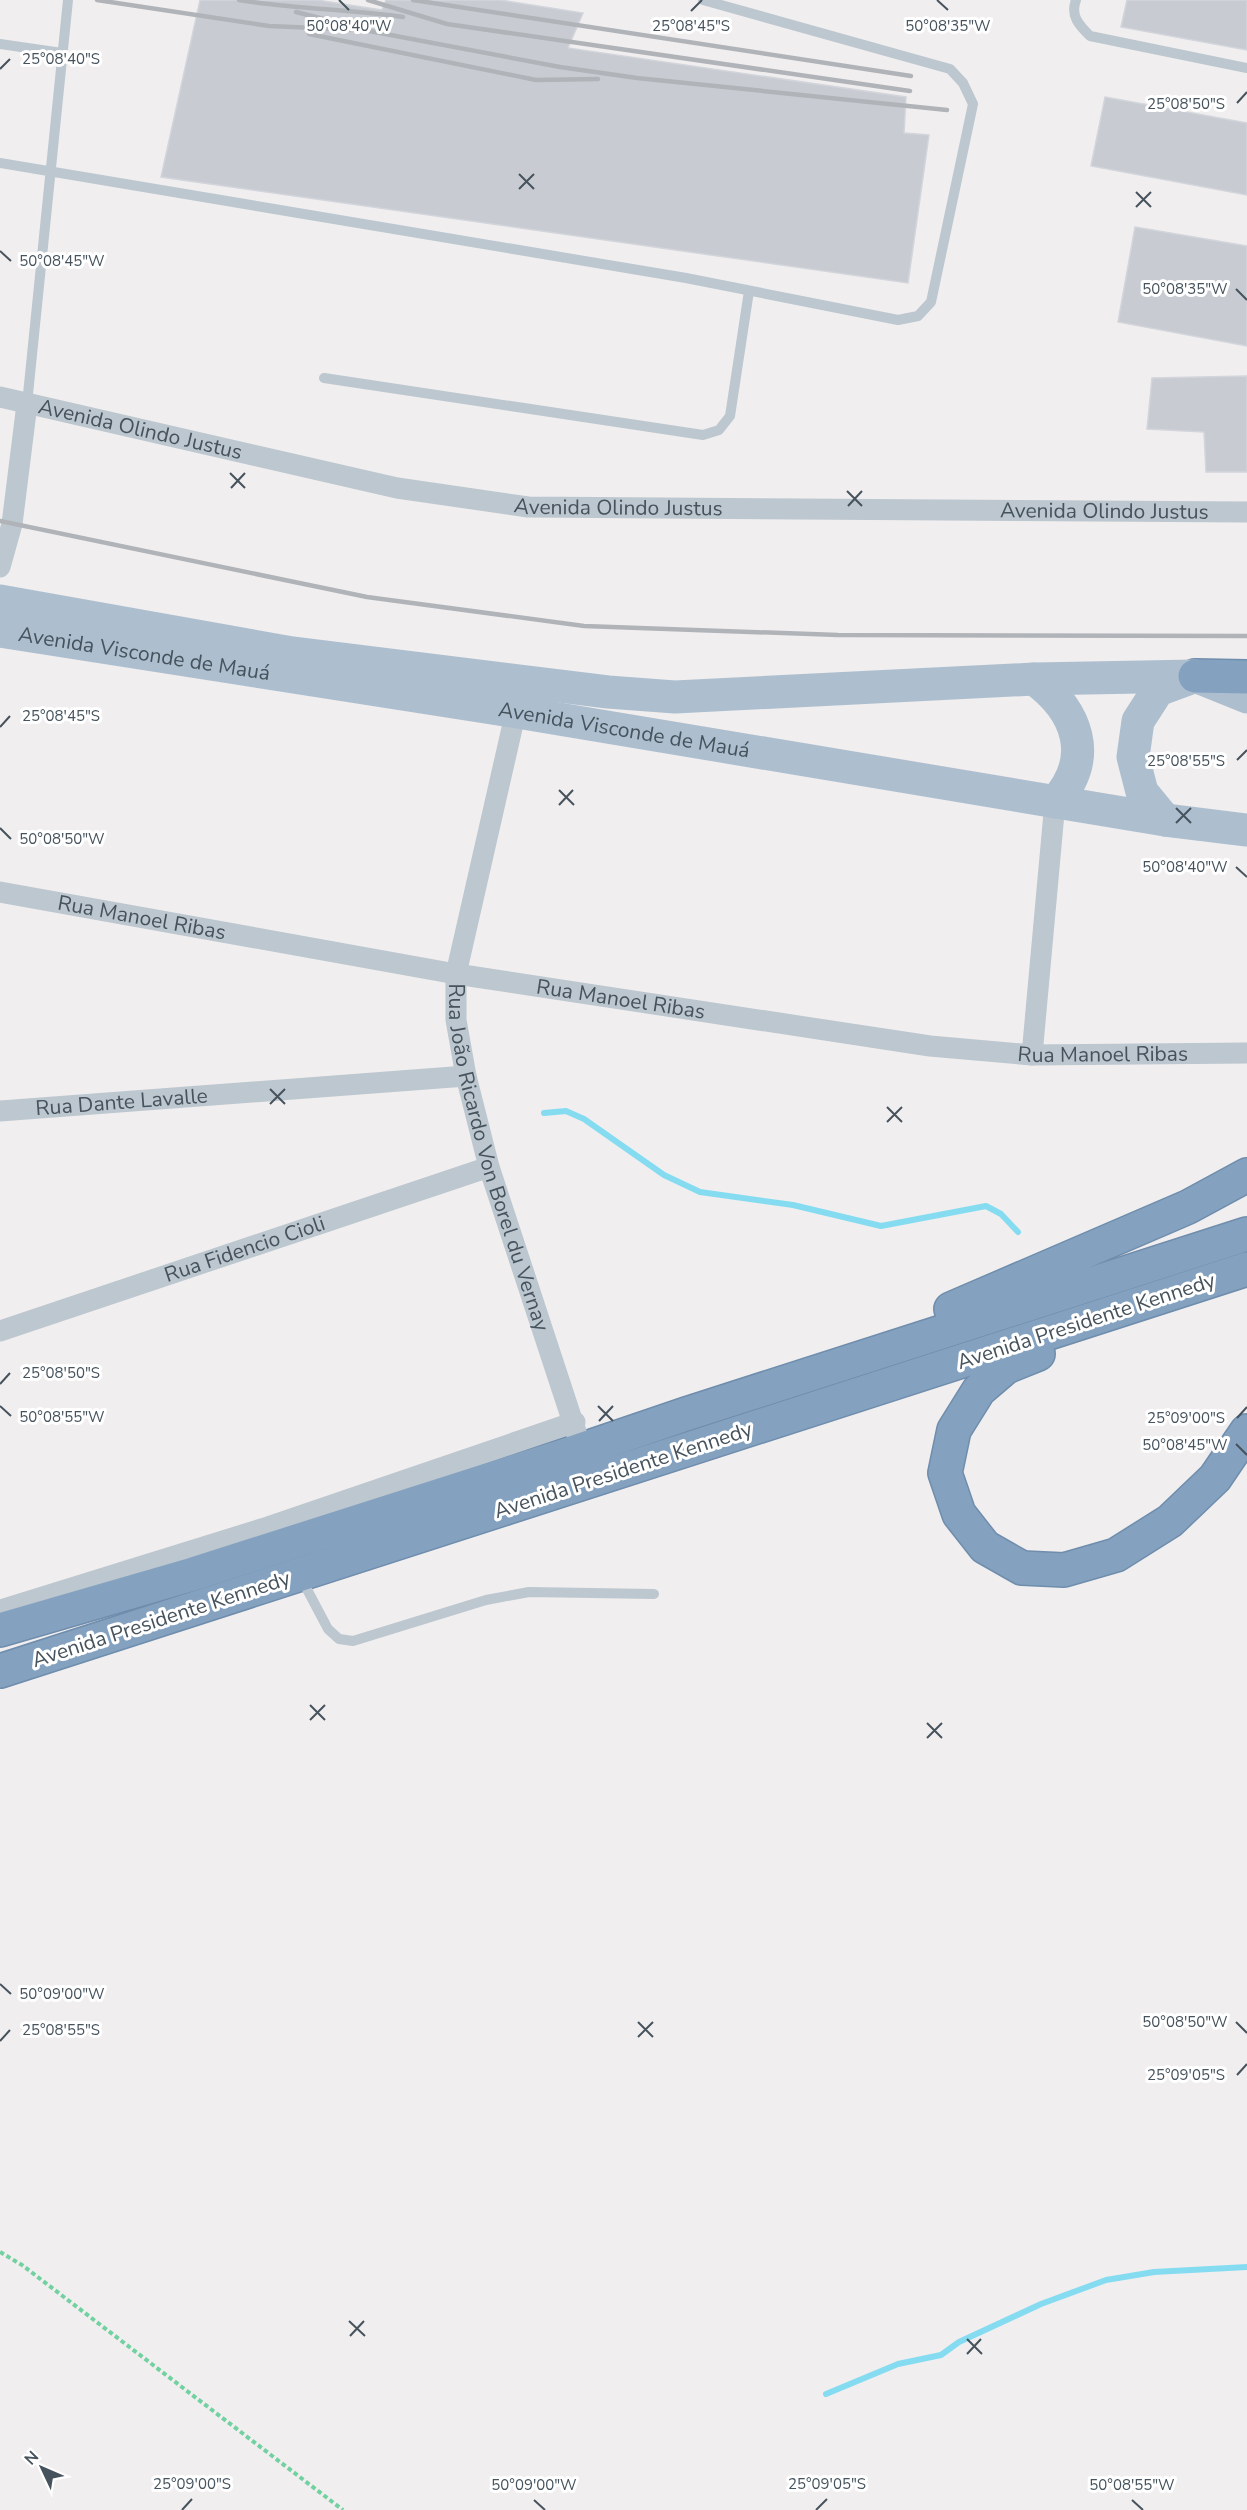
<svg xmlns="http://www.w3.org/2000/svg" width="1247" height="2510" font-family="'Nunito Sans',sans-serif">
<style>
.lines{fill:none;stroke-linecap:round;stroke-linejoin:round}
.stream{stroke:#85dcf1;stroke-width:6}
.building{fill:#c8ccd2;stroke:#d2d5db;stroke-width:1.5}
.highway-casing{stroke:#6f8dac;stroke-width:36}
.path{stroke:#71d1a0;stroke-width:4;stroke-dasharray:4.5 3;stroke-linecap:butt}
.lane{stroke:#bcc7cf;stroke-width:10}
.street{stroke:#bcc7cf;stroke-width:21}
.primary{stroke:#adbfcf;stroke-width:33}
.highway{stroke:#84a2c0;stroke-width:33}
.rail{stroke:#b0b4b9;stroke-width:4.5}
.ticks{fill:none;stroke:#46535d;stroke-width:2}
.labels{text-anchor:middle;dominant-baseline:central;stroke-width:6;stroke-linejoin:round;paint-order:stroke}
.street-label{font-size:21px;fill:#46535d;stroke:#fff}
.ticks-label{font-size:15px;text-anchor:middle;fill:#46535d;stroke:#fff;stroke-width:6;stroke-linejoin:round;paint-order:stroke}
</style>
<rect width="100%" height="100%" fill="#f1eeef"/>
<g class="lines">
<!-- stream -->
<g class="stream">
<polyline points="544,1113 566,1111 584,1119 664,1175 700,1192 793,1205 881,1226 986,1206 1001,1214 1018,1232"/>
<polyline points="826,2394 898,2364 941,2355 959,2342 1041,2304 1106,2280 1154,2272 1247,2267"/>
</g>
</g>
<!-- building -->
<g class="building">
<polygon points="200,0 317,0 382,10 386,0 500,0 583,13 568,48 906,97 904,133 929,135 908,283 161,177"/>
<polygon points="1127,0 1247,0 1247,50 1121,27"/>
<polygon points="1105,97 1247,123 1247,195 1091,166"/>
<polygon points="1135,227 1247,246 1247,346 1118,322"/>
<polygon points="1247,376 1247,472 1206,472 1204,432 1147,429 1152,378"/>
</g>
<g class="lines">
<defs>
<g id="highway">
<polyline points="1195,676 1247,677"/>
<polyline points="951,1309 1188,1207 1247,1175"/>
<polyline points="1038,1354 1006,1367 979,1390 954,1430 945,1473 959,1514 985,1547 1022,1568 1064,1570 1116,1555 1170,1521 1215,1478 1247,1431"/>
<polyline points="0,1630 193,1574 566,1455 686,1414 1247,1234"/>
<polyline points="0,1671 1247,1269"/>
</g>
</defs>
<!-- highway casing -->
<use href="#highway" class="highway-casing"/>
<!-- path -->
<polyline class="path" points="0,2252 22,2265 343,2510"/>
<!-- lane -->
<g class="lane">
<path d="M1076 0C1070 16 1079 25 1090 36L1247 68"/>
<polyline points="0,44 62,53"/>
<polyline points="0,163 686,278 898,320 918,316 931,302 973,104 963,83 950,69 703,0"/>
<polyline points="324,378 703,435 719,430 730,416 749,291"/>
<polyline points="27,404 68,0"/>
<polyline points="301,1578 328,1629 339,1639 353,1641 486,1600 529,1592 654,1594"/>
</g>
<!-- street -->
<g class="street">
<path id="s1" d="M0 397 397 488 528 507 1247 512"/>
<polyline points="0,567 12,524 27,404"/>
<path id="s2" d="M518 702 456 974V1020L466 1076 489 1167 582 1450"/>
<path id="s3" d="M0 892 456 974 930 1046 1032 1055 1247 1053"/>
<polyline points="1032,1055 1055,802"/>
<path id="s4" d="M0 1111 466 1076"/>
<path id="s5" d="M0 1331 489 1167"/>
<polyline points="1,1610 268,1527 575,1422"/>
</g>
<!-- primary -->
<g class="primary">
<polyline points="0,601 292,653 608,692 675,697 1034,679 1195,676 1247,697"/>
<path id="s6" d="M0 631 517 712 1165 820 1247 830"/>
<path d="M1034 679C1078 711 1095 758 1055 802"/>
<polyline points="1165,820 1142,792 1133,757 1138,721 1158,690 1188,679"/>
</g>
<!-- highway -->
<use href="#highway" class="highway"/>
<!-- rail -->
<g class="rail">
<polyline points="97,0 269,26 364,30 560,67 637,78 947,110"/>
<path d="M239 0C293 9 348 9 403 17"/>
<polyline points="368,0 447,24 910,91"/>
<polyline points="413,0 911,76"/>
<polyline points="296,12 340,23"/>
<polyline points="309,34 536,80 598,79"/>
<polyline points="0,521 367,597 584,626 838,635 1247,636"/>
</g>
</g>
<!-- ticks -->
<path class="ticks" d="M339 0 349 10M937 0 948 10M691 11 702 0M0 69 10 59M1237 103 1247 92M519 174 534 189M519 189 534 174M1136 192 1151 207M1136 207 1151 192M0 251 11 261M1236 289 1247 300M230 473 245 488M231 488 245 473M847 491 862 506M848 506 862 491M0 727 10 716M1237 760 1247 750M559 790 574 805M559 805 573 790M1176 808 1191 823M1176 823 1191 808M0 828 11 839M1236 867 1247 877M270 1089 285 1104M270 1104 285 1089M887 1107 902 1122M887 1122 902 1107M0 1384 10 1373M0 1406 11 1416M598 1406 613 1421M1237 1418 1247 1407M599 1421 613 1406M1236 1444 1247 1455M310 1705 325 1720M310 1720 325 1705M927 1723 942 1738M927 1738 942 1723M0 1984 11 1994M638 2022 653 2037M1236 2022 1247 2033M638 2037 653 2022M0 2041 10 2030M1237 2075 1247 2064M349 2321 365 2336M350 2336 364 2321M967 2339 982 2354M967 2354 981 2339M534 2500 545 2510M1132 2500 1143 2510M182 2510 192 2499M816 2510 827 2499"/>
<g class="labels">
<!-- street labels -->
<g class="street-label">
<text stroke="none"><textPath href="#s1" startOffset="144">Avenida Olindo Justus</textPath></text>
<text stroke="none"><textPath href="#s1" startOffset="630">Avenida Olindo Justus</textPath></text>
<text stroke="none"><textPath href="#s1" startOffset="1116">Avenida Olindo Justus</textPath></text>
<text stroke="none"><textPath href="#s6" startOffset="146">Avenida Visconde de Mauá</textPath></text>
<text stroke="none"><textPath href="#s6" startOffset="632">Avenida Visconde de Mauá</textPath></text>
<text stroke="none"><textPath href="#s3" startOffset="144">Rua Manoel Ribas</textPath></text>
<text stroke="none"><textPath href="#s3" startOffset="630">Rua Manoel Ribas</textPath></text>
<text stroke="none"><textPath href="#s3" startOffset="1116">Rua Manoel Ribas</textPath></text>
<text stroke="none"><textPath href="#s4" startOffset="122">Rua Dante Lavalle</textPath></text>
<text stroke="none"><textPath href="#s2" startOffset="468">Rua João Ricardo Von Borel du Vernay</textPath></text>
<text stroke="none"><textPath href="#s5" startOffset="258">Rua Fidencio Cioli</textPath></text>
<text transform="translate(1086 1321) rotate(-18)">Avenida Presidente Kennedy</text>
<text transform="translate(623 1470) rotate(-18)">Avenida Presidente Kennedy</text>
<text transform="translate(161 1619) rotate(-18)">Avenida Presidente Kennedy</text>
</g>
</g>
<g class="ticks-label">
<text x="349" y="31">50°08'40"W</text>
<text x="948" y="31">50°08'35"W</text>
<text x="691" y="31">25°08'45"S</text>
<text x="61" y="64">25°08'40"S</text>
<text x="1186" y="109">25°08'50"S</text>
<text x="62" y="266">50°08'45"W</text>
<text x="1185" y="294">50°08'35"W</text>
<text x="61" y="721">25°08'45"S</text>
<text x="1186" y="766">25°08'55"S</text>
<text x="62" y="844">50°08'50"W</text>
<text x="1185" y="872">50°08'40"W</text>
<text x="61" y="1378">25°08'50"S</text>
<text x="62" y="1422">50°08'55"W</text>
<text x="1186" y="1423">25°09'00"S</text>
<text x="1185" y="1450">50°08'45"W</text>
<text x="62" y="1999">50°09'00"W</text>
<text x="1185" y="2027">50°08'50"W</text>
<text x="61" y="2035">25°08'55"S</text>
<text x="1186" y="2080">25°09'05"S</text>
<text x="192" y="2489">25°09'00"S</text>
<text x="827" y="2489">25°09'05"S</text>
<text x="534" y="2490">50°09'00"W</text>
<text x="1132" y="2490">50°08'55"W</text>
</g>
<!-- north arrow -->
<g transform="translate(42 2468) rotate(314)" stroke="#ffffff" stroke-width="4.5" paint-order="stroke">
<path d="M0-4.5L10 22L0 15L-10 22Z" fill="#46535d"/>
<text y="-9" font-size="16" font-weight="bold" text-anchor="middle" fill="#46535d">N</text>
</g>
</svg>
